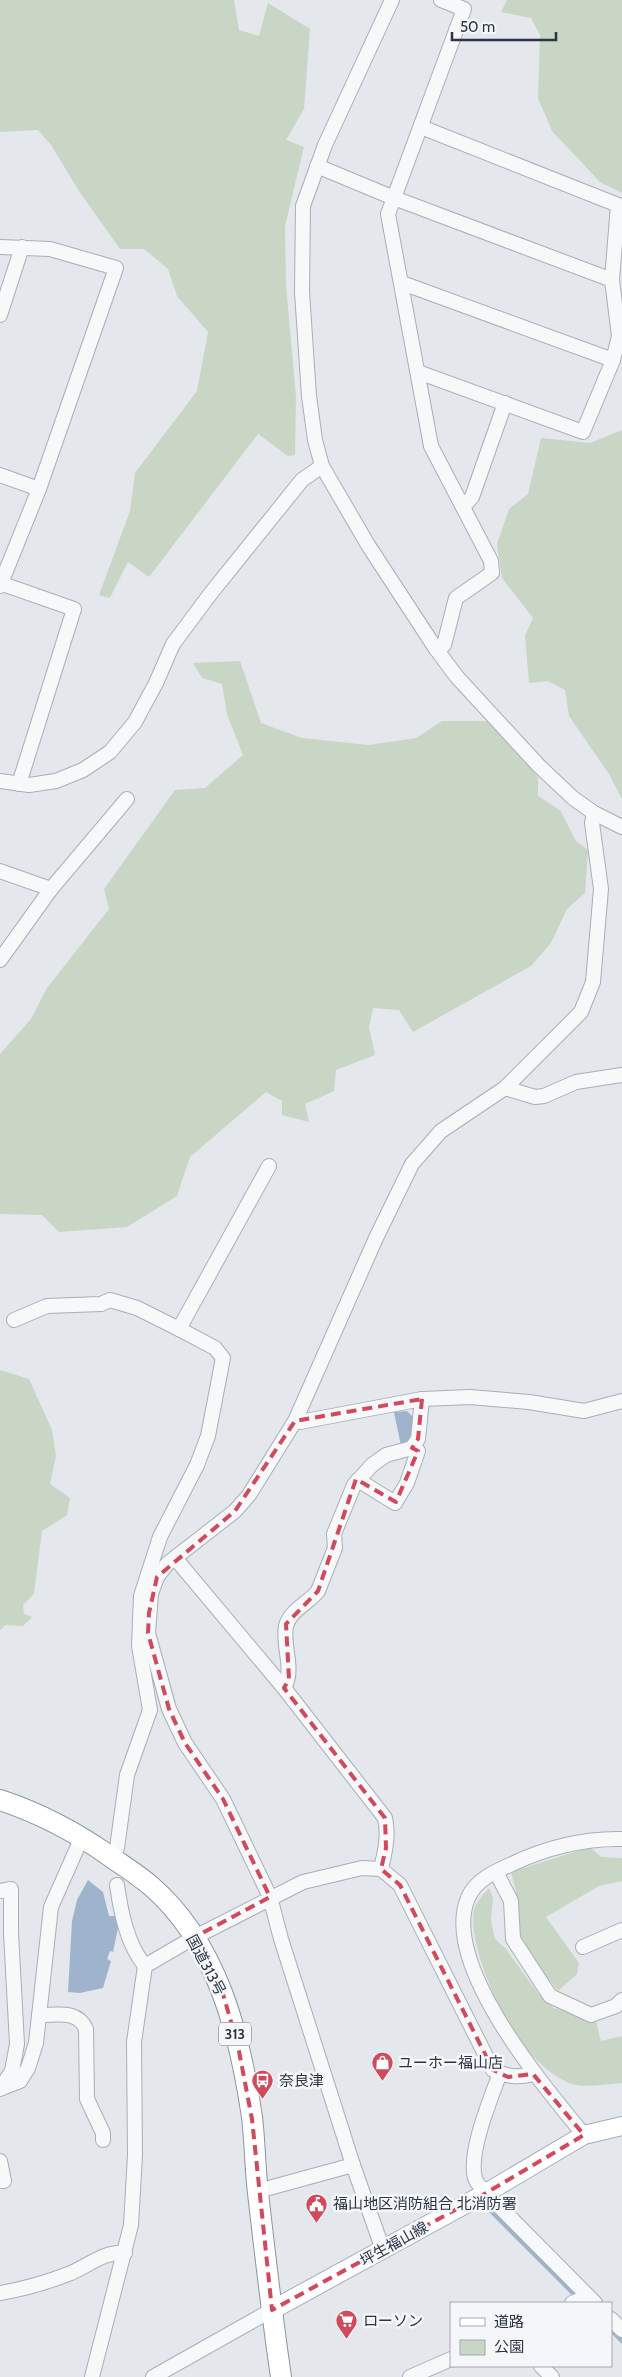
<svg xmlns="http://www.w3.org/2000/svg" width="622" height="2377" font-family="Cabin,'Noto Sans JP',sans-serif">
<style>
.green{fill:#c9d6c5}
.water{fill:#9fb4cc}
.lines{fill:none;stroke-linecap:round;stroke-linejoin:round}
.stream{stroke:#9fb4cc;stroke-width:4.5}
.minor-casing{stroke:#a9aeb7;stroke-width:16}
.major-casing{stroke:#a3abb8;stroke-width:20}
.highway-casing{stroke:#8b94a3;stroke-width:22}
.minor{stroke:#f7f8fa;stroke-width:14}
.major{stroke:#fff;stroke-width:18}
.highway{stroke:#fff;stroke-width:20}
.marked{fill:none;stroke:#d1495b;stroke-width:4;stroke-dasharray:10 6;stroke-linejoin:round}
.labels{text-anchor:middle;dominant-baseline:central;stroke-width:5;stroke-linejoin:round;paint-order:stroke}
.shield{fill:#f4f6f9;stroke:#676e7b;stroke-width:1}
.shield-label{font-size:14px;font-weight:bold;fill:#2b3445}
.street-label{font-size:15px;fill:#2b3445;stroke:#f4f6f9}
.poi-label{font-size:15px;fill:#2b3445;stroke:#f4f6f9;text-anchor:start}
</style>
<rect width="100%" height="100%" fill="#e4e7ec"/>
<!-- green -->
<g class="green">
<polygon points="0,0 234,0 239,30 259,36 268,3 310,29 304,109 286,140 304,147 285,226 286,285 296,397 295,455 288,456 258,434 149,577 128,562 110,598 99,595 130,511 135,473 197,391 208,332 177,296 168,269 144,249 120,249 79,191 51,145 38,130 0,132"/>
<polygon points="507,0 622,0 622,193 600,182 552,131 538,98 540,35 531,18 501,12"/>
<polygon points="622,430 622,799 609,774 569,716 565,690 548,681 529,683 525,636 533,618 502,578 497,544 509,509 528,494 541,438 590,443"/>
<polygon points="240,661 261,723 302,738 369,745 416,738 442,721 489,721 538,777 538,796 560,810 576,841 588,850 585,893 567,909 551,943 531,966 413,1032 399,1010 373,1008 369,1027 375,1055 336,1070 334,1091 305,1104 309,1122 282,1115 282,1101 266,1092 190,1157 177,1196 127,1227 59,1232 42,1215 0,1214 0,1054 31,1019 47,988 109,909 104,889 175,790 205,788 243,755 227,714 222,684 202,678 193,663"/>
<polygon points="0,1370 29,1379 52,1430 56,1456 50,1484 70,1498 67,1515 42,1531 34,1594 23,1605 24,1614 32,1617 23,1626 6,1625 0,1630"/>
<polygon points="590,1847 601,1857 622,1858 622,1881 599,1886 546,1917 579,1963 577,1974 558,1991 516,1938 516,1892 511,1872"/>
<path d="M489 1888 493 1898 491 1920 495 1939 506 1949 537 1992 554 2008 596 2021 601 2041 622 2036V2083C610 2084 583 2088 572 2084 552 2077 533 2058 520 2041 500 2016 467 1941 474 1910 476 1902 484 1894 489 1888Z"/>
</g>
<!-- water -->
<g class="water">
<polygon points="407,1411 415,1419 415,1437 410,1443 401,1446 394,1412"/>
<polygon points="88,1880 103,1892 109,1916 115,1916 118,1928 113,1952 110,1951 107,1959 111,1961 103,1988 80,1993 68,1992 72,1921 77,1900"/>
</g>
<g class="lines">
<!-- stream -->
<g class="stream">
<polyline points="487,2207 578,2298"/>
<polyline points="611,2330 622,2341"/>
</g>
<defs>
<g id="minor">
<polyline points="392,0 325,145 303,206 302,292 309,396 315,440 322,466 368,545 436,649 457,677 539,766 573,798 594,813 622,827"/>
<polyline points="317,166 394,198 612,280"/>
<polyline points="0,247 50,249 116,268 39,489 0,586"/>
<polyline points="402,283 613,360"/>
<polyline points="0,315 22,247"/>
<polyline points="418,372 583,432 613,360 619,336 612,280 618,205 421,127"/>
<polyline points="0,475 39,489"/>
<polyline points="463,507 472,497 505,403"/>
<polyline points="0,583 74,609 19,784"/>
<polyline points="436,649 444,645 456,598 492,573 491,561 431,446 388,214 464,9 441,0"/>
<polyline points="0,781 29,785 56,781 83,770 110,752 135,722 156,683 173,644 211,593 302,480 322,466"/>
<polyline points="0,871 51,889"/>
<polyline points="0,960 51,889 127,799"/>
<polyline points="505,1088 535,1097 544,1096 576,1082 622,1075"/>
<polyline points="14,1320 47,1306 101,1304 110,1300 137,1308 179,1329 215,1348 223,1358 208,1436 197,1465 160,1537 141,1596 139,1646 150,1710 127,1775 117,1848"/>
<polyline points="179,1329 269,1166"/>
<polyline points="295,1421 300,1422 422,1399 470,1397 529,1402 584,1411 622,1401"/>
<polyline points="358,1480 395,1503 407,1483 418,1451 412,1448"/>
<path d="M175 1558 284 1688 385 1818C389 1836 385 1851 381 1869"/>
<path d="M284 1688C295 1669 282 1646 286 1626 290 1610 309 1603 318 1591L335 1548 334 1534 354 1485 372 1465 386 1455 412 1448 418 1439 422 1399"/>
<polyline points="496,1872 511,1901 513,1939 550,1996 591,2015 616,2006 622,2000"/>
<path d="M117 1885C121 1913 127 1944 145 1966"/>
<polyline points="0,1891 11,1889 11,1933 17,2044 12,2071 0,2089"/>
<polyline points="583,1947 622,1930"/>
<path d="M39 2015C58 2015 78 2010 86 2029L87 2099 103 2133V2140"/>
<path d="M500 2073C491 2098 468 2152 475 2178 476 2183 483 2189 486 2193L595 2303"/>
<polyline points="2,2088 20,2081 28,2068 36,2043 51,1907 82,1837"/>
<path d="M584 2135C544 2086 440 1964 468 1898 475 1880 496 1871 512 1864 545 1848 585 1838 622 1839"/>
<polyline points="0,2161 4,2181 0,2181"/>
<polyline points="258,2191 353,2165"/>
<polyline points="383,2250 353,2165 281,1939 270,1897 223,1799 185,1743 169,1709 148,1633 151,1594 157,1577 167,1564 235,1511 249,1495 295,1421 376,1238 412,1164 441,1131 505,1088 581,1012 593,982 601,889 592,823 594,813"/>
<path d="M0 2293C25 2289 48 2282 71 2273 89 2265 105 2251 125 2253"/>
<polyline points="572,2303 588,2296"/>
<polyline points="611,2319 622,2330"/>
<polyline points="541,2366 552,2377"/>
<path d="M92 2377 131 2225 135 2155 134 2042 145 1966 193 1938 303 1882 362 1868 381 1869 400 1885 493 2070C508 2077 518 2078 533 2074"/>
<polyline points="153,2377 272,2310"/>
<polyline points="410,2377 451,2359"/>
</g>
<polyline id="major" points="272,2310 486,2193 584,2135 622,2126"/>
<path id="highway" d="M0 1800C39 1813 74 1831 108 1855 122 1865 137 1874 151 1886 217 1943 240 2034 252 2117 255 2142 255 2168 258 2193 265 2254 272 2316 281 2377"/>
</defs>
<!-- minor casing -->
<use href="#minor" class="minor-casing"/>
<!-- major casing -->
<use href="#major" class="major-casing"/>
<!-- highway casing -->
<use href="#highway" class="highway-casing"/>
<!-- minor -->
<use href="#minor" class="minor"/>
<!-- major -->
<use href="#major" class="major"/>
<!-- highway -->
<use href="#highway" class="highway"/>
</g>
<!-- marked area -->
<path class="marked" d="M422 1399 418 1439 412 1448 418 1451 396 1502 356 1479 318 1591 286 1624 289 1679 284 1688 385 1818 386 1848 381 1869 400 1885 493 2070 508 2077 533 2074 584 2135 486 2193 272 2310 252 2119 238 2046 221 1987 193 1938 270 1897 223 1799 185 1743 169 1709 148 1633 149 1613 157 1577 235 1511 295 1421Z"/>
<!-- icons -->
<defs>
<symbol id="shop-pin" viewBox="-11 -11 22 30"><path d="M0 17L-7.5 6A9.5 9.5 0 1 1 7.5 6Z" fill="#d1495b" stroke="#f4f6f9"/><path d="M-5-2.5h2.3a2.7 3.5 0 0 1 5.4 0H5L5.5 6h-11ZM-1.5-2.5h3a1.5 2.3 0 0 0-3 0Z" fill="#fff"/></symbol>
<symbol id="bus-pin" viewBox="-11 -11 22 30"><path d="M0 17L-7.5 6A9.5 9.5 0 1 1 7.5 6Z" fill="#d1495b" stroke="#f4f6f9"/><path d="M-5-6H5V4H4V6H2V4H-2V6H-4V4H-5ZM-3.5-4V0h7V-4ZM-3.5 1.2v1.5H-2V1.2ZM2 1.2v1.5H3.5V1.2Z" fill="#fff"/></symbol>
<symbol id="civic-pin" viewBox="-11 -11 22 30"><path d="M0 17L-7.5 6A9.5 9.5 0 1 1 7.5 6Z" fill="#d1495b" stroke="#f4f6f9"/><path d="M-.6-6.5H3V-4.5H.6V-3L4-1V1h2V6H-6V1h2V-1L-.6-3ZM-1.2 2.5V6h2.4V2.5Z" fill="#fff"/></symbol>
<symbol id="supermarket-pin" viewBox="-11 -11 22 30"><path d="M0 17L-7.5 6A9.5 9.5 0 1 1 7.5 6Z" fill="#d1495b" stroke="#f4f6f9"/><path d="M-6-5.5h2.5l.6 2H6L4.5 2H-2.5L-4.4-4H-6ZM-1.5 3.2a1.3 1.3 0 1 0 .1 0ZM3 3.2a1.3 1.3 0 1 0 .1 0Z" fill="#fff"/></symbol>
</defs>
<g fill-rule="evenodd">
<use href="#shop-pin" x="370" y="2050" width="25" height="34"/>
<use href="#bus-pin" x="250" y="2068" width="25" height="34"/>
<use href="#civic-pin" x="304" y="2192" width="25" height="34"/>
<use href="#supermarket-pin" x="334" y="2308" width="25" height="34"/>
</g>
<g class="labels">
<!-- shield labels -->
<rect class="shield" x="219" y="2022.5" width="32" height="23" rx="4"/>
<g class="shield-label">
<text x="235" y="2034">313</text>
</g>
<!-- street labels -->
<g class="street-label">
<text transform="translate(206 1965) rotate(62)">国道313号</text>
<text transform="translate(394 2244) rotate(-29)">坪生福山線</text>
</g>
<!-- poi labels -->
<g class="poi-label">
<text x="398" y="2063">ユーホー福山店</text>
<text x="279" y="2081">奈良津</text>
<text x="333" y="2204">福山地区消防組合 北消防署</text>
<text x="363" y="2321">ローソン</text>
</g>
</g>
<!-- legend -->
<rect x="450" y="2302" width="162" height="65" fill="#f4f6f9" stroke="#a4a8b1"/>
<rect x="460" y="2318" width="25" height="8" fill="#ffffff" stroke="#a4a8b1"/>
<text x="494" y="2327" font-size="15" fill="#2b3445">道路</text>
<rect x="460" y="2340" width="25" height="15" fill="#c9d6c5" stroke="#a4a8b1"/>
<text x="494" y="2352" font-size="15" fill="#2b3445">公園</text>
<!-- scale -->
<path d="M452 32v8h104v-8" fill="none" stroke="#2b3445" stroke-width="2.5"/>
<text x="460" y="32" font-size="15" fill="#2b3445" stroke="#f4f6f9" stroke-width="4" paint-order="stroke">50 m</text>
</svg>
